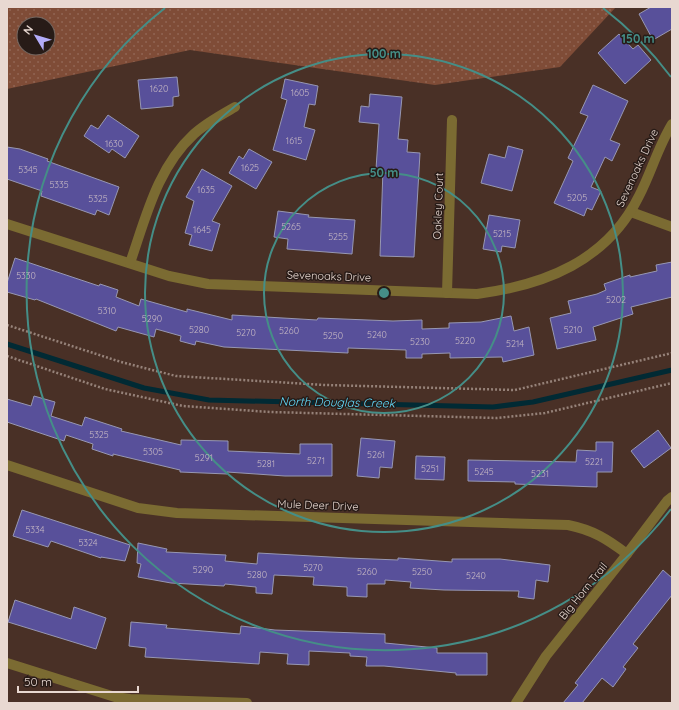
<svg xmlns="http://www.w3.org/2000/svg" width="679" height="710" font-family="Quicksand,sans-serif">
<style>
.park{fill:url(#park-dots);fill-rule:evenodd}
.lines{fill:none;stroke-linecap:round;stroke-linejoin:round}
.stream{stroke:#012a34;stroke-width:5}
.building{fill:#58509a;stroke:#9797b2}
.path{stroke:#968279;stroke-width:2.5;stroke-dasharray:2 2;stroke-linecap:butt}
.minor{stroke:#7b6b32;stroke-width:10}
.ring{fill:none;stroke:#458e87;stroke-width:2}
.labels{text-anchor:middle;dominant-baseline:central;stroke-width:3;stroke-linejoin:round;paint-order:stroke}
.number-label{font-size:9px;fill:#c4b6c3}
.street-label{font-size:11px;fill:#e8d8d1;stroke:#271b17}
.water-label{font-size:12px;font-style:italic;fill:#61dbfc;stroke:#271b17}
.centre{fill:#458e87;stroke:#271b17;stroke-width:2}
.ring-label{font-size:12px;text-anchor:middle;font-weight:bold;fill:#458e87;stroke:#271b17;stroke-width:3;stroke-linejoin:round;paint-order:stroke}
</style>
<defs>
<pattern id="park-dots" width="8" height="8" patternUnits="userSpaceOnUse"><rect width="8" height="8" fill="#7f4c37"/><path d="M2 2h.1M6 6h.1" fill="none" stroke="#916553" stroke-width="1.8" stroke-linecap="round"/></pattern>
</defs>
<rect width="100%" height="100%" fill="#493026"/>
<!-- park -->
<path class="park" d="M7 7H616L560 67 435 85 190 50 7 89ZM24 24H48V48H24Z"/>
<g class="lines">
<!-- stream -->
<polyline class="stream" points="7,344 144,388 209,400 493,407 533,402 672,370"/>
</g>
<!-- building -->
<g class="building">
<polygon points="651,7 672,7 672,29 653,40 639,14"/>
<polygon points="619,34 633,49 638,45 651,60 625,84 598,53"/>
<polygon points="177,77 179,96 173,97 173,106 141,109 138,80"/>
<polygon points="285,79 318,86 315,105 309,104 304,127 315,130 306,160 273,150 287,100 281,98"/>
<polygon points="593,85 628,101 610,140 620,144 612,161 605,157 591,187 601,191 592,210 587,208 584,216 554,203 573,161 568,158 588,116 580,113"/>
<polygon points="370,94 402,97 398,139 408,140 407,152 420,153 414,257 380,256 383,169 376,169 379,124 359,122 361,106 369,107"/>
<polygon points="108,115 139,136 125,158 112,149 109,153 84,136 91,125 98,129"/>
<polygon points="508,146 523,150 512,191 481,183 489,154 505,158"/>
<polygon points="7,147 20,149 48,159 47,161 119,187 109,215 97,210 95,215 41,196 42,191 7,179"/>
<polygon points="249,149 272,162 256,189 229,173 239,156 243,159"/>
<polygon points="202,169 232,186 212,221 220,224 212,251 189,245 192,235 185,233 194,201 186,197"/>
<polygon points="278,211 309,215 308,217 355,220 352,254 287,249 288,239 274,237"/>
<polygon points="489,215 520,220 515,248 502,246 501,252 483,249"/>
<polygon points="15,258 99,286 100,284 118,290 116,297 139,306 141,299 187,312 187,309 232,320 232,315 317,320 318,318 393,321 422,320 422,329 449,328 449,323 481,322 511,316 514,331 529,327 534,355 503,362 502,357 450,358 450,353 422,354 422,358 406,358 406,350 348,348 348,353 224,347 196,341 195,345 180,341 181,336 156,329 154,337 118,327 116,331 36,299 35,300 7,292 7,283"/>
<polygon points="672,262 672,297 631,307 633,314 593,327 596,340 557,349 550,318 571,313 568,301 597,294 606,290 604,284 630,275 630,277 657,271 656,265"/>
<polygon points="34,396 55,402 51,416 82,426 85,417 122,429 121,431 181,445 181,440 228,441 228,451 300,454 300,444 332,444 332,476 285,476 227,472 227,474 180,472 180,470 113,454 113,456 92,449 93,444 66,435 64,441 7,422 7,399 31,406"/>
<polygon points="658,430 671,448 644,468 631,451"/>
<polygon points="361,438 395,441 392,468 380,467 379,478 357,476"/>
<polygon points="596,442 613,442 612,472 597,472 597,487 515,484 515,482 468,481 468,460 576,462 577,450 596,451"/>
<polygon points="416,456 445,457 444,480 415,479"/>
<polygon points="22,510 130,545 125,561 101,557 101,558 51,541 48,547 13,536"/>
<polygon points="138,543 167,549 166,552 226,555 225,561 257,564 258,553 348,558 398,560 398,558 452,562 452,559 500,559 550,565 548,582 536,580 534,599 518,597 519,591 444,590 410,588 411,582 385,580 385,584 367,584 367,597 347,596 347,587 313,585 314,577 274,575 272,594 256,593 256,587 225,584 224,586 171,583 138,577 141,564 137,563"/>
<polygon points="663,570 672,578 672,595 633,644 638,648 623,667 626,669 613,687 602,678 582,703 563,703 578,685 575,683"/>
<polygon points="15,600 71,619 74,607 106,618 96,649 8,622"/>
<polygon points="131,622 167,625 166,628 240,634 241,626 275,630 385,634 385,643 437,648 437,653 487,653 487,675 456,675 456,673 384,666 366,666 367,657 350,656 350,653 309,651 309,665 287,664 288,654 260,652 259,664 145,657 146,648 129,646"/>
</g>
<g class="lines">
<!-- path -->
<g class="path">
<polyline points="7,325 121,362 176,376 325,385 515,390 672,353"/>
<polyline points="7,356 105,389 183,406 270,412 497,418 545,413 672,383"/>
</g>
<!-- minor -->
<g class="minor">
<polyline points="631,212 672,227"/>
<path d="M7 224 169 276 208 284 477 294C545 285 607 261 639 196 651 173 658 147 672 124"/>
<path d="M130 263C146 217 157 168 194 134 206 123 221 115 235 107"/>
<polyline points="447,293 452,120"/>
<path d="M7 465 138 508 177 513 568 525C593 530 607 539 627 554"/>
<polyline points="7,663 115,697 130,699 247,703"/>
<polyline points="516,703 546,656 627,554 667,501 672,497"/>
</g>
</g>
<!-- distance rings -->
<g class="ring">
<circle cx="384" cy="293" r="120"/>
<circle cx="384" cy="293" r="239"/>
<path d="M671 509A359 359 0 1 1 165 8M603 8A359 359 0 0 1 671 77"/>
</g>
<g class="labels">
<!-- number labels -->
<g class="number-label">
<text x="159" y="88">1620</text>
<text x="300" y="92">1605</text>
<text x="294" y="140">1615</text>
<text x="114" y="143">1630</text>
<text x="250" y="167">1625</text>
<text x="28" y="169">5345</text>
<text x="59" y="184">5335</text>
<text x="206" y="189">1635</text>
<text x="577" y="197">5205</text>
<text x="98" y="198">5325</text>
<text x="291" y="226">5265</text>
<text x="202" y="229">1645</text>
<text x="502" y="233">5215</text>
<text x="338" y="236">5255</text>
<text x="26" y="275">5330</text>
<text x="616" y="299">5202</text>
<text x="107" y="310">5310</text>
<text x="152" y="318">5290</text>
<text x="199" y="329">5280</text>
<text x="573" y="329">5210</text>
<text x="289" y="330">5260</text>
<text x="246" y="332">5270</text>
<text x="377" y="334">5240</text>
<text x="333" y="335">5250</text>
<text x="465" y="340">5220</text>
<text x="420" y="341">5230</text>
<text x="515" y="343">5214</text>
<text x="99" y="434">5325</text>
<text x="153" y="451">5305</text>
<text x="376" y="454">5261</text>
<text x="204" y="457">5291</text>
<text x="316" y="460">5271</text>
<text x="594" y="461">5221</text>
<text x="266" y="463">5281</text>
<text x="430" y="468">5251</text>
<text x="484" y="471">5245</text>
<text x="540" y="473">5231</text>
<text x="35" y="529">5334</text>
<text x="88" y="542">5324</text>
<text x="313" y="567">5270</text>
<text x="203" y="569">5290</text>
<text x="367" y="571">5260</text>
<text x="422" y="571">5250</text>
<text x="257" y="574">5280</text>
<text x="476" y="575">5240</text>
</g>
<!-- street labels -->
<g class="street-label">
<text transform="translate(637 168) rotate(-65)">Sevenoaks Drive</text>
<text transform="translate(438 206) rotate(-88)">Oakley Court</text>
<text transform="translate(329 276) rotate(2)">Sevenoaks Drive</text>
<text transform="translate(318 505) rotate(2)">Mule Deer Drive</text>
<text transform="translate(583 591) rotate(-51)">Big Horn Trail</text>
</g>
<!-- water labels -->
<g class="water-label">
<text transform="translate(337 402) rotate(1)">North Douglas Creek</text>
</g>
</g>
<circle cx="384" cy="293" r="6" class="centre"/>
<g class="ring-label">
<text x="638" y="43">150 m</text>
<text x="384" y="58">100 m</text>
<text x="384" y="177">50 m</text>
</g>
<!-- border -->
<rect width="679" height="710" fill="none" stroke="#e8d8d1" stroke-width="16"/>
<!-- north arrow -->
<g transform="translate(36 36) rotate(308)"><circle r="19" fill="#271b17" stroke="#746761"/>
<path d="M0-3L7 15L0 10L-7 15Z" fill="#b3acf9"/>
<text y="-6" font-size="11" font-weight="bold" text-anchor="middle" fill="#e8d8d1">N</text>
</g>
<!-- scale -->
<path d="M18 686v6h120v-6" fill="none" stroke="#e8d8d1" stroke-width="2"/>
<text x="24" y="686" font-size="12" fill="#e8d8d1" stroke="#271b17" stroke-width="3" paint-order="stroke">50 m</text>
</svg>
